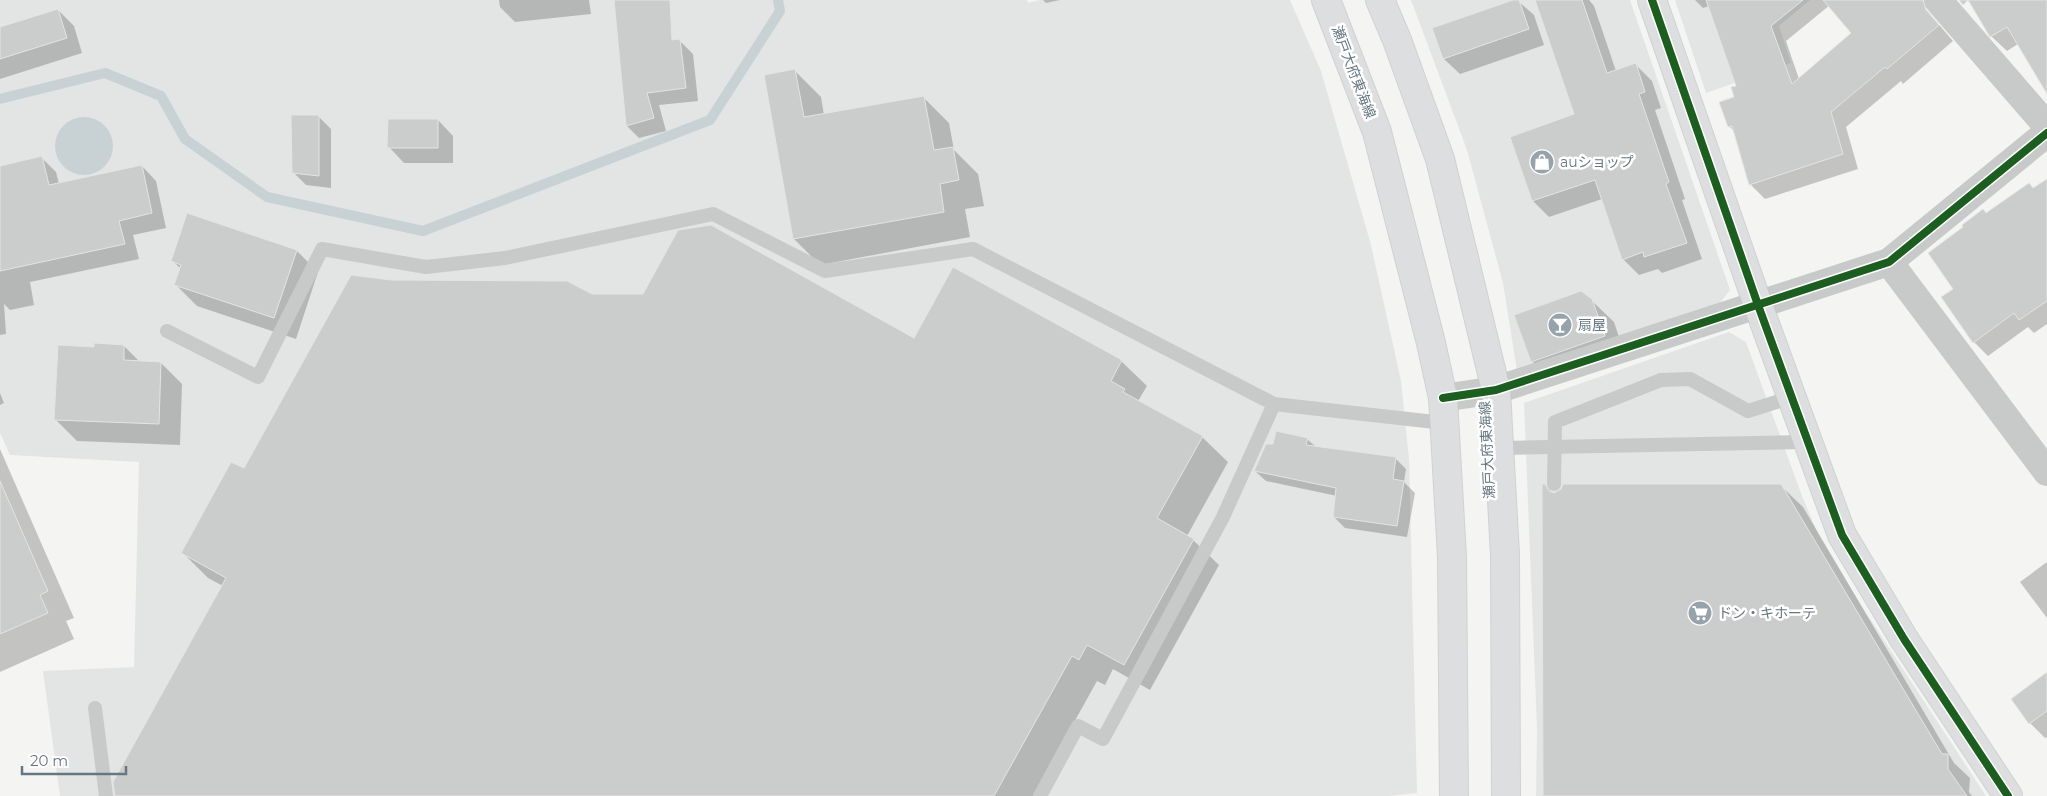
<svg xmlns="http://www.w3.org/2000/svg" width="2047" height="796" font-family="Montserrat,'Noto Sans JP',sans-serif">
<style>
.built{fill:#e3e4e4}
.water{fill:#c8d2d4}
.shadow{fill:#0003;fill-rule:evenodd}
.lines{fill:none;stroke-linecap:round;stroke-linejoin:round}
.stream{stroke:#c8d2d4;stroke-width:10}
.building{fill:#cbcdcd;stroke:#e4e4e2}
.secondary-casing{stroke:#d0d1d2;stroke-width:30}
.primary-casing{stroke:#d1d1d1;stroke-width:30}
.lane{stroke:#c8caca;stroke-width:14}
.street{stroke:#c8caca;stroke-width:28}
.secondary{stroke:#dddedf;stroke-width:28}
.primary{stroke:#dddedf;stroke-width:28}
.lane-bridge{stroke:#c8caca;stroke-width:14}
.cycleway-casing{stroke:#fff;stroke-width:11}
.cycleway{stroke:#1b5e20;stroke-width:8}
.labels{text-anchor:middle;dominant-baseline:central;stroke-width:5;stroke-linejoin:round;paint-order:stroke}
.street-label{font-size:14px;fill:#657782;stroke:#fff}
.poi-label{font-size:14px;fill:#657782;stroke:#fff;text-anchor:start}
</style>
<rect width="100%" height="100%" fill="#f4f4f3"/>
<!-- built -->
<g class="built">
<polygon points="0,0 1027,0 1028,3 1039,0 1290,0 1321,71 1371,245 1401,381 1409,459 1417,793 1389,796 60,796 43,671 134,667 139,462 10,455 0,433"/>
<polygon points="1411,0 1630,0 1730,290 1719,304 1517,371 1503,283 1467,150"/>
<polygon points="1675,0 1810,0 1779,26 1791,63 1706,93"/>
<polygon points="1729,332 1746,342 1802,496 1818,534 1861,605 1986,796 1536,796 1537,728 1524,403"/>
</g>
<!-- water -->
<circle class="water" cx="84" cy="146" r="29"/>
<!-- shadow -->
<g class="shadow">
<polygon points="499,0 589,0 591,14 515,22 500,7"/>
<polygon points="1043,0 1060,0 1046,3"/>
<polygon points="1517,0 1534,15 1544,45 1460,74 1444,59"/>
<polygon points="1547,0 1589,0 1594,6 1616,71 1635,64 1652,81 1661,108 1655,110 1685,199 1682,200 1702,259 1662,273 1658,269 1639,275 1623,259 1602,199 1549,217 1533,201 1576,115"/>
<path d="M1695 0H1918L1953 41 1903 84 1901 81 1846 127 1858 169 1765 199 1750 184 1735 132 1729 126 1738 86 1709 6 1703 8ZM1830 5 1853 33 1799 79 1786 41Z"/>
<polygon points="1969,0 2047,0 2047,92 2018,44 2007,51 1991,36"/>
<polygon points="58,10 74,26 82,53 0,79 0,29"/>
<polygon points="680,41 693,54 698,101 659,105 666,131 639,138 627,126 619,42"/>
<polygon points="795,71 821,97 824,115 923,97 949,123 954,150 978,174 984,206 965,209 970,237 820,265 794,239"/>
<polygon points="318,116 331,129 331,188 306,185 293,172"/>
<polygon points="438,120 453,136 453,163 404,163 389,147"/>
<polygon points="42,158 56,172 59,184 142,166 156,181 166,228 133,235 139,259 30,282 34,305 10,310 4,304 6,334 0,335 0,167"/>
<polygon points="2034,189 2047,189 2047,324 2034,333 2028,327 1988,356 1974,342 1954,289 1986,214"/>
<polygon points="297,251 318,272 296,339 197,306 176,285 181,269 173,261"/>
<polygon points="391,281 592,296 915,339 1121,361 1147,386 1138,401 1202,437 1228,462 1187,536 1193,540 1219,565 1150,690 1113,669 1105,685 1097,681 1033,796 119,796 223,586 208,578 182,552"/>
<polygon points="1591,300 1614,322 1626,358 1554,384 1532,361"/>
<polygon points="124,346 140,362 161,363 182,384 180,445 77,441 56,420"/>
<polygon points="0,393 4,403 0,405"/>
<polygon points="1307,439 1316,447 1395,458 1406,469 1404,482 1415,493 1407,537 1345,528 1334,517 1337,496 1266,481 1255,471"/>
<polygon points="0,449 74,618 66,621 74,639 0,672"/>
<polygon points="1545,485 1553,494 1780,485 1803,507 1954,763 1970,778 1969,792 1972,796 1544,796"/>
<polygon points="2047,562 2047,618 2020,582"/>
<polygon points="2047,673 2047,737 2045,738 2030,723"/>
</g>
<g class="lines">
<!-- stream -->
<polyline class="stream" points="0,99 105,73 161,96 185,139 267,197 423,231 710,120 780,11 778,0"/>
</g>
<!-- building -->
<g class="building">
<polygon points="614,0 670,0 672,40 680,39 686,88 647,93 654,118 626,126"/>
<polygon points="1513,0 1519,0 1529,29 1443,59 1432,28"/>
<polygon points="1535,0 1582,0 1607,73 1636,63 1645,92 1639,94 1669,182 1666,184 1687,243 1644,257 1643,252 1622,260 1595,180 1532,201 1510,137 1574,114"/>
<polygon points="1706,0 1803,0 1771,26 1792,84 1851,33 1823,0 1923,0 1926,10 1939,25 1887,69 1885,67 1831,112 1843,154 1749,185 1732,126 1728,127 1719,102 1734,97 1731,87 1736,86"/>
<polygon points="1959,0 2047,0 2047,94 2007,27 1990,37 1968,0 1963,5"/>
<polygon points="58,9 67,38 0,59 0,27"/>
<polygon points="795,69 804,117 924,96 934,150 953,147 959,180 940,184 944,212 793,239 764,75"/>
<polygon points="291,115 319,115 319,176 292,173"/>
<polygon points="388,119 438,119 438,148 387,148"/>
<polygon points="42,156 49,185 142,165 152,213 119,221 125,244 0,271 0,166"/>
<polygon points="2047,179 2047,301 2019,320 2014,313 1973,343 1941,297 1953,289 1928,253 1963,227 1962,225 1983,209 1986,213 2029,183 2033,188"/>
<polygon points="187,213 297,250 274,318 174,285 181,265 171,261"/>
<polygon points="711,225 914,338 953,267 1122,360 1111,381 1125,389 1123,392 1203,436 1157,518 1194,539 1124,665 1087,645 1079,660 1072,656 994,796 115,796 113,782 226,578 181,553 231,462 244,468 351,275 391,280 567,281 592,294 643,294 678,230"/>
<polygon points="1581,291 1592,299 1605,336 1531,362 1514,315"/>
<polygon points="94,343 124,345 124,360 161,362 159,424 54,420 58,345 94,347"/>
<polygon points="1276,431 1308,438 1306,445 1396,457 1393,479 1404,481 1397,526 1333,517 1336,488 1254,471 1266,444 1273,444"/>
<polygon points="0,481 48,591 40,595 48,613 0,634"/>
<polygon points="1542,484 1545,484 1549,491 1554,493 1561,489 1563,484 1781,484 1942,754 1948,754 1948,769 1967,796 1543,796"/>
<polygon points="2047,672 2047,711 2029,724 2011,699"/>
</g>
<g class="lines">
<defs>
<polyline id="secondary" points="1652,0 1758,305 1842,535 1904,639 2008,796"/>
<g id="primary">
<polyline points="1326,0 1377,132 1431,343 1443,398 1452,557 1454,796"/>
<polyline points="1380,0 1397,40 1440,159 1496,390 1505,555 1506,796"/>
</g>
</defs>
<!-- secondary casing -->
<use href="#secondary" class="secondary-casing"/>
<!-- primary casing -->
<use href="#primary" class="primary-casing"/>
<!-- lane -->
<g class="lane">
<polyline points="167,331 258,377 322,249 426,267 505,258 713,214 825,271 973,249 1274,404 1444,423"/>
<polyline points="1661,380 1690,379 1748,411 1792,397"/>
<polyline points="1499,448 1809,442"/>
<polyline points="95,708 106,796"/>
<polyline points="1040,796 1078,726 1103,739 1223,517 1274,404"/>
</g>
<!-- street -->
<g class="street">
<polyline points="1938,0 2047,126"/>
<polyline points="1889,262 2047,472"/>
<polyline points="1443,398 1496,390 1889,262 2047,133"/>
</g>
<!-- secondary -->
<use href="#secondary" class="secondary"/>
<!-- primary -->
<use href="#primary" class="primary"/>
<!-- lane-bridge -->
<polyline class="lane-bridge" points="1554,484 1555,422 1661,380"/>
<defs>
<g id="cycleway">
<polyline points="1652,0 1758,305 1842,535 1904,639 2008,796"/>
<polyline points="1443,398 1496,390 1889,262 2047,133"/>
</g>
</defs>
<!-- cycleway casing -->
<use href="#cycleway" class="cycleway-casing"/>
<!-- cycleway -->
<use href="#cycleway" class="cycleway"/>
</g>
<!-- icons -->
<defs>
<symbol id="shop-disc" viewBox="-11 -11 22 22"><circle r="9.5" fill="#97a3aa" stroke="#fff"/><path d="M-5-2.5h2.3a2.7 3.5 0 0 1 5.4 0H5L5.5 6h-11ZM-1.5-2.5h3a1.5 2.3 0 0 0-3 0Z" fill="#fff"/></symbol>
<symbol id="bar-disc" viewBox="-11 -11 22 22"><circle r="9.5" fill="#97a3aa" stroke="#fff"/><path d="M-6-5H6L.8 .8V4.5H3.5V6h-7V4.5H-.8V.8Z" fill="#fff"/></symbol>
<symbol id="supermarket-disc" viewBox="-11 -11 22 22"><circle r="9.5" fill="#97a3aa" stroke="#fff"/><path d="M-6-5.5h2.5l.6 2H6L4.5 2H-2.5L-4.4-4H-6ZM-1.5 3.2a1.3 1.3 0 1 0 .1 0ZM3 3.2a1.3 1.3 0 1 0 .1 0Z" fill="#fff"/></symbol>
</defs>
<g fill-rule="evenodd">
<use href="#shop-disc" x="1528" y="148" width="28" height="28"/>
<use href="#bar-disc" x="1546" y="311" width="28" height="28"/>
<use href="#supermarket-disc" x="1686" y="599" width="28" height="28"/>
</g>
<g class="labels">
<!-- street labels -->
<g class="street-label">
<text transform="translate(1354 72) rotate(69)">瀬戸大府東海線</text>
<text transform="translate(1487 450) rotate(-93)">瀬戸大府東海線</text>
</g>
<!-- poi labels -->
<g class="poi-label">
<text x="1560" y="162">auショップ</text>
<text x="1578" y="325">扇屋</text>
<text x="1718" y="613">ドン・キホーテ</text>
</g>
</g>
<!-- scale -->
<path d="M22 766v8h104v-8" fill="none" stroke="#657782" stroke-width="2.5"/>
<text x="30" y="766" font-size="15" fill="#657782" stroke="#ffffff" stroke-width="4" paint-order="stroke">20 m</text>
</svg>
